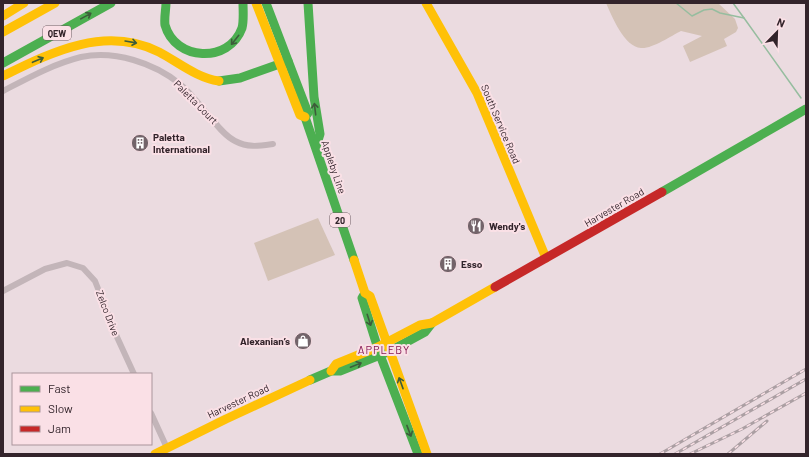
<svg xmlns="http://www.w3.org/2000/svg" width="809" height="457" font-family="Barlow,sans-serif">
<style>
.green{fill:#d4c2b6}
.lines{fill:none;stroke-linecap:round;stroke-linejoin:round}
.stream{stroke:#96bd9f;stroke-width:1.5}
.street{stroke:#c3b5b9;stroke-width:6}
.fast{stroke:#4caf50;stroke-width:9}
.slow{stroke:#ffc107;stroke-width:9}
.jam{stroke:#c62828;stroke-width:9}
.rail-casing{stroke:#ab9fa3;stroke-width:3}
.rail{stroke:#fae0e6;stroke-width:1.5;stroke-dasharray:4.5;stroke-linecap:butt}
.oneway{stroke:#3d5c3a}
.labels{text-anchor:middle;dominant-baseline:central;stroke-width:4;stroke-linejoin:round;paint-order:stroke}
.shield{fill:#fae0e6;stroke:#6f5c63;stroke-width:1}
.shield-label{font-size:9px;font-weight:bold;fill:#33242b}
.street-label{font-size:10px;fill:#33242b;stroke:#fae0e6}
.poi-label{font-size:10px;font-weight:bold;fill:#33242b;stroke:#fae0e6;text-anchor:start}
.neighbourhood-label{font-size:11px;letter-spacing:1px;fill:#861953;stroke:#fae0e6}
</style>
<rect width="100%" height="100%" fill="#ebdbe0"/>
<!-- green -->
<g class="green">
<path d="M606 3H718L735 19 738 28 736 32 724 39 727 46 690 62 683 46 702 36 681 31C671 36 652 49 641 48 624 47 612 16 606 3Z"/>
<polygon points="318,218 335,255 268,281 254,243"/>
</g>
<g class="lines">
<!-- stream -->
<g class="stream">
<polyline points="676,3 692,16 704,10 712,9 720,13 744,18 801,98"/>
<polyline points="733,3 744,18"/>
</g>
<!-- street -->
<g class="street">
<path d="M3 91C28 78 53 64 81 57 115 50 154 63 180 84 190 92 197 102 205 111 214 121 223 135 235 141 248 148 259 146 273 144"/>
<polyline points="3,291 45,269 67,263 83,268 95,281 117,337 134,374"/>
<polyline points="151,413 167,448"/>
</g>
<!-- fast -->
<g class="fast">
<path d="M166 3C166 9 164 18 165 25 175 61 229 64 242 28 244 21 243 10 243 3"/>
<polyline points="266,3 308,113 305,117 354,260"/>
<polyline points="308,3 314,97 320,134 316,147"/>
<polyline points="3,63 111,3"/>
<polyline points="219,81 240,78 288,61"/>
<polyline points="662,192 806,109"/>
<polyline points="365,293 362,298 380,355 418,454"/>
<polyline points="310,380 331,371 340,371 390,351 425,332 432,323"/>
</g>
<!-- slow -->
<g class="slow">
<polyline points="256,3 300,115 305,117"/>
<polyline points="426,3 477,93 546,258"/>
<polyline points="3,16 24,3"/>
<polyline points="3,32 55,3"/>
<path d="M3 76C52 52 105 25 159 52 178 62 197 78 219 81"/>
<polyline points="354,260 365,293 370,296 427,454"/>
<polyline points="331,371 336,364 378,347 420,325 432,323 495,287"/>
<polyline points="155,454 226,419 310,380"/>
</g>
<!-- jam -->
<polyline class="jam" points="495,287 662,192"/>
<defs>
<g id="rail">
<polyline points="660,454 806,369"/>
<polyline points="675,454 806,379"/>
<polyline points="690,454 742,429 806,393"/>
<polyline points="728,454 767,421"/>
</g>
</defs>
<!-- rail casing -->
<use href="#rail" class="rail-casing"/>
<!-- rail -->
<use href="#rail" class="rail"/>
</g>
<!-- one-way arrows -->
<defs><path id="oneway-shaft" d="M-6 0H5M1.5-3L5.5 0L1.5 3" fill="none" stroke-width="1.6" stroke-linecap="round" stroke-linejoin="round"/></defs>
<g class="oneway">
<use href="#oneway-shaft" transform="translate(86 16) rotate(-29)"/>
<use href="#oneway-shaft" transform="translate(235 40) rotate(129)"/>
<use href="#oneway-shaft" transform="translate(131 42) rotate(10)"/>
<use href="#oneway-shaft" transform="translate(38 60) rotate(-23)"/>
<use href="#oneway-shaft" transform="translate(315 109) rotate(-97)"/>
<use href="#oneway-shaft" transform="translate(369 320) rotate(72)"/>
<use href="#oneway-shaft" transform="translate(356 365) rotate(-22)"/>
<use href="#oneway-shaft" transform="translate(401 383) rotate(-110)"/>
<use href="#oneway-shaft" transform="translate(409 431) rotate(69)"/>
</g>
<!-- icons -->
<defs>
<symbol id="building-disc" viewBox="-11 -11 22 22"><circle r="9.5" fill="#73646a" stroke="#fae0e6"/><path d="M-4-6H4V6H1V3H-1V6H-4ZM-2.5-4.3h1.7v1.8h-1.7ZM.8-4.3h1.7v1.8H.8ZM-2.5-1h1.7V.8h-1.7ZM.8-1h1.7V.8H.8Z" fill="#fff"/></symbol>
<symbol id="restaurant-disc" viewBox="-11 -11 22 22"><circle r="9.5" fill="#73646a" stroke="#fae0e6"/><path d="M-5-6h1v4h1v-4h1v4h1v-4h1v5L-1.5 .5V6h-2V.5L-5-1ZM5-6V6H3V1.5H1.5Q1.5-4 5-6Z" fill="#fff"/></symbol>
<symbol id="shop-disc" viewBox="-11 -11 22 22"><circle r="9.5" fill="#73646a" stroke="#fae0e6"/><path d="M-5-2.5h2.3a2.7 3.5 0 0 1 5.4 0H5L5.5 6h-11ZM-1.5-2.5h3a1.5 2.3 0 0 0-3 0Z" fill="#fff"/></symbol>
</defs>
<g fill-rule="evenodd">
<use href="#building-disc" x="130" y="133" width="20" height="20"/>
<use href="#restaurant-disc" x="466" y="216" width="20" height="20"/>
<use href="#building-disc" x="438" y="254" width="20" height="20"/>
<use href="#shop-disc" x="293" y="331" width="20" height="20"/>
</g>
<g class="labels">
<!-- shield labels -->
<g class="shield">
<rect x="43" y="26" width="28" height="14" rx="3"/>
<rect x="330" y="213" width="20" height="14" rx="3"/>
</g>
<g class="shield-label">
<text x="57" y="33">QEW</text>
<text x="340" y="220">20</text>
</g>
<!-- street labels -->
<g class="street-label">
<text transform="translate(196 102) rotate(45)">Paletta Court</text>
<text transform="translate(501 124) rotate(67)">South Service Road</text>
<text transform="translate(334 167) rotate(71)">Appleby Line</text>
<text transform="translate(614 207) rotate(-30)">Harvester Road</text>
<text transform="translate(108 313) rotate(69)">Zelco Drive</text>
<text transform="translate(238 401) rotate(-25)">Harvester Road</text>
</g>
<!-- poi labels -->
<g class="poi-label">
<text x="153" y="137">Paletta<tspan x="153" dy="12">International</tspan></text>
<text x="489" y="226">Wendy's</text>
<text x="461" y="264">Esso</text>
<text x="290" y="341" text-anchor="end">Alexanian’s</text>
</g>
<!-- neighbourhood labels -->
<g class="neighbourhood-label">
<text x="384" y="349">APPLEBY</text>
</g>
</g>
<!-- border -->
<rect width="809" height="457" fill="none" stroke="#33242b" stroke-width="8"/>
<!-- legend -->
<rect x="12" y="373" width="140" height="72" fill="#fae0e6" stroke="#aa959b"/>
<rect x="20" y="386" width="20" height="6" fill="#4caf50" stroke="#aa959b"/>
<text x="48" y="393" font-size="12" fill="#33242b">Fast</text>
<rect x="20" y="406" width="20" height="6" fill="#ffc107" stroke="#aa959b"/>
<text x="48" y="413" font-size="12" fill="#33242b">Slow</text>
<rect x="20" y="426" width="20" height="6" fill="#c62828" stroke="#aa959b"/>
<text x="48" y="433" font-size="12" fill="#33242b">Jam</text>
<!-- north arrow -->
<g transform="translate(777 32) rotate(23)" stroke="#fae0e6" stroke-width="3" paint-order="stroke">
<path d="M0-3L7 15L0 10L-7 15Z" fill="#33242b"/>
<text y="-6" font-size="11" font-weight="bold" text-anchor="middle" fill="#33242b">N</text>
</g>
</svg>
